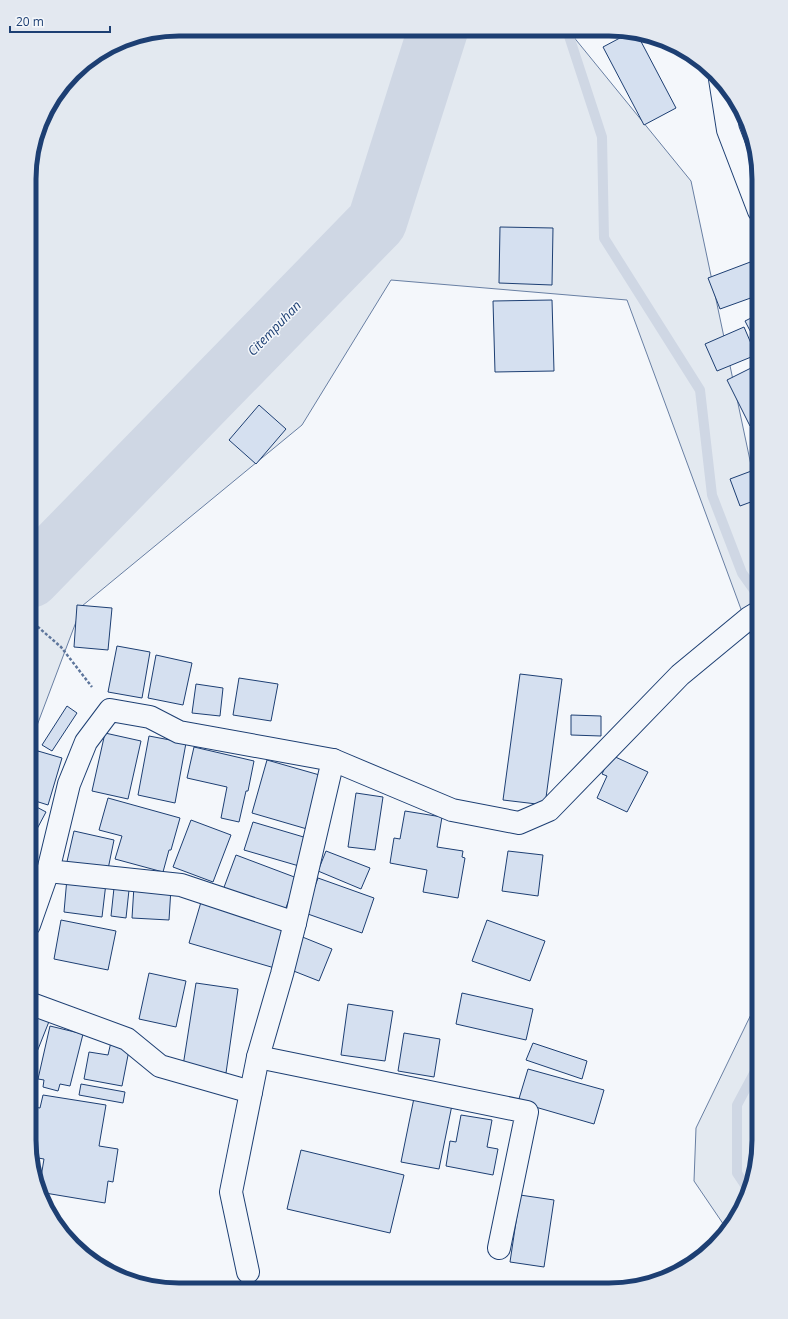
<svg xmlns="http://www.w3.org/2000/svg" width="788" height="1319" font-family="'Open Sans',sans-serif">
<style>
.green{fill:#e3e9f0;stroke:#687fa3}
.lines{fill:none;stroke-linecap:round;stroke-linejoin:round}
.stream{stroke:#cfd7e4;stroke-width:10}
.river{stroke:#cfd7e4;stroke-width:60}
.building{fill:#d5e0f0;stroke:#1d3f73}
.minor-casing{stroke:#1d3f73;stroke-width:24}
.path{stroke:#5e769c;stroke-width:2.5;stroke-dasharray:3 2;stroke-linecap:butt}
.minor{stroke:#f4f7fb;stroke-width:22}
.labels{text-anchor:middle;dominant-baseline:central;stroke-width:3;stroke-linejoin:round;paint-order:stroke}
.water-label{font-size:13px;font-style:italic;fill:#1d3f73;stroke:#f4f7fb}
.rim{fill:none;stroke:#1d3f73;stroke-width:5}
</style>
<rect width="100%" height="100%" fill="#f4f7fb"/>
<!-- green -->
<g class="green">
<polygon points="179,29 568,30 691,181 759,503 759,658 627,300 391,280 302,425 82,606 30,744 30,160 45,113 80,66 122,40"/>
<polygon points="759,998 759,1150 751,1188 728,1231 694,1181 696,1128"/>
</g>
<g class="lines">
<!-- stream -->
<g class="stream">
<polyline points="567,30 602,137 604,238 700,390 712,495 742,573 759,597"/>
<polyline points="749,1191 737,1173 737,1105 759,1064"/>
</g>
<!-- river -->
<polyline class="river" points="30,578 377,222 438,30"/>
</g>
<!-- building -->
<g class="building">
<polygon points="633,31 636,32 676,108 644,125 603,47"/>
<polygon points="737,105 748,122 751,138 737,137"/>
<polygon points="500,227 553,228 552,285 499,283"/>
<polygon points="753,261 759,276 759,295 720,309 708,278"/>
<polygon points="552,300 554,371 495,372 493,301"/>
<polygon points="759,314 759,348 745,321"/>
<polygon points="744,327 756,355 717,371 705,344"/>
<polygon points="757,365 759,370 759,422 750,426 727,380"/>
<polygon points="259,405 286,429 256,464 229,440"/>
<polygon points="754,470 759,483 759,499 740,506 730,479"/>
<polygon points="77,605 112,608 108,650 74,647"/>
<polygon points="117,646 150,652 142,698 108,692"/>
<polygon points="156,655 192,663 183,705 148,698"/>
<polygon points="520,674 562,679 545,805 503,800"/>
<polygon points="239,678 278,684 271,721 233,715"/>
<polygon points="196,684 223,688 220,716 192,713"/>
<polygon points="67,706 77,713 52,751 42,745"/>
<polygon points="571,715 601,716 601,736 571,735"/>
<polygon points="105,733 141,741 128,799 92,791"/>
<polygon points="149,736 186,743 175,803 138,795"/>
<polygon points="194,747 254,761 248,791 246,791 239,822 221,818 227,787 187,778"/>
<polygon points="38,751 62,758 48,805 29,799 29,778"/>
<polygon points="611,755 648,772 627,812 597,798 607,776 602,774"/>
<polygon points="267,760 323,776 307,829 252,813"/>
<polygon points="356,793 383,797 375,850 348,847"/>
<polygon points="108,798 180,818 171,850 169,850 163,872 115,859 122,836 99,830"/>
<polygon points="29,803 46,812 29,844"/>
<polygon points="405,811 442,817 437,847 463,851 462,857 465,858 458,898 423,892 427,870 390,863 394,838 400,839"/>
<polygon points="191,820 231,835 213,882 173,867"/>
<polygon points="253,822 307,838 299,866 244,850"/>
<polygon points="74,831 114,840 107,874 66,866"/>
<polygon points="326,851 370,868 361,889 318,871"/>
<polygon points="508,851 543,855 538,896 502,891"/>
<polygon points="236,855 297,878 284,913 223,890"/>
<polygon points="29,862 35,864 29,883"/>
<polygon points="67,878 106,883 102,917 64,912"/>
<polygon points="318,878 374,898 362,933 305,913"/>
<polygon points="134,886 171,888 169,920 132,918"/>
<polygon points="114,888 129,890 126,918 111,916"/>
<polygon points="201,902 290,928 278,969 189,943"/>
<polygon points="61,920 116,931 108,970 54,959"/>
<polygon points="487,920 545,941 530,981 472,961"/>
<polygon points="300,936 332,949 319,981 286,968"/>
<polygon points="149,973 186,981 176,1027 139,1019"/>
<polygon points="196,983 238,989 226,1073 183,1066"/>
<polygon points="462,993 533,1009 526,1040 456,1024"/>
<polygon points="348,1004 393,1011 385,1061 341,1055"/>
<polygon points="29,1010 50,1019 29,1072"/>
<polygon points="50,1026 83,1034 70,1086 60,1084 58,1091 43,1087 44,1080 38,1079"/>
<polygon points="404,1033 440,1039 434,1077 398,1071"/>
<polygon points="111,1042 130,1045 122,1086 84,1079 89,1052 108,1055"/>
<polygon points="533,1043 587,1061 582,1079 526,1060"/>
<polygon points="528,1069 604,1090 594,1124 518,1102"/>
<polygon points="81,1084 125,1092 123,1103 79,1095"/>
<polygon points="43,1095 106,1105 99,1146 118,1149 113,1182 108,1181 105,1203 39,1192 39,1189 44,1159 32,1157 36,1132 30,1132 34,1107 40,1108"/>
<polygon points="414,1098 452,1105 439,1169 401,1162"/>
<polygon points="461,1115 492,1120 487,1147 498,1149 493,1175 446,1166 450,1141 456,1142"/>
<polygon points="301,1150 404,1175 390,1233 287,1209"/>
<polygon points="520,1195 554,1200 544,1267 510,1262"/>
</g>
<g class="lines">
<defs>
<g id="minor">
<polyline points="720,79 728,130 759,211"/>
<polyline points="48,871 181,885 295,923 333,760"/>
<polyline points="295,923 282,974 258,1057 527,1112 499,1248"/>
<polyline points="29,925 48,871 69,784 86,742 110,710 150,717 179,732 333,760 452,810 519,823 549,810 680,675 749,618 759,612"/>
<polyline points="29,1003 127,1039 160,1066 251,1092"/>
<polyline points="248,1272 231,1192 258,1057"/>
</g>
</defs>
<!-- minor casing -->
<use href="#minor" class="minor-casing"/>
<!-- path -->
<polyline class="path" points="30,620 61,647 92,687"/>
<!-- minor -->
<use href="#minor" class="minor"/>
</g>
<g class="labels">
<!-- water labels -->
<g class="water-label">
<text transform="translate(274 328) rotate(-46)">Citempuhan</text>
</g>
</g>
<!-- crop -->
<path d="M0 0H788V1319H0ZM179 36H609A143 143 0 0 1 752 179V1140A143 143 0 0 1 609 1283H179A143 143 0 0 1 36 1140V179A143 143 0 0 1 179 36Z" fill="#e3e8f0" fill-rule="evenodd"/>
<path class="rim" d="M179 36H609A143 143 0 0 1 752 179V1140A143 143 0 0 1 609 1283H179A143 143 0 0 1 36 1140V179A143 143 0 0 1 179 36Z"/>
<!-- scale -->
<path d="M10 26v6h100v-6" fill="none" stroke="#1d3f73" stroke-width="2"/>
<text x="16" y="26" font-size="12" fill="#1d3f73" stroke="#f4f7fb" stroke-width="3" paint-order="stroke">20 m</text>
</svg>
